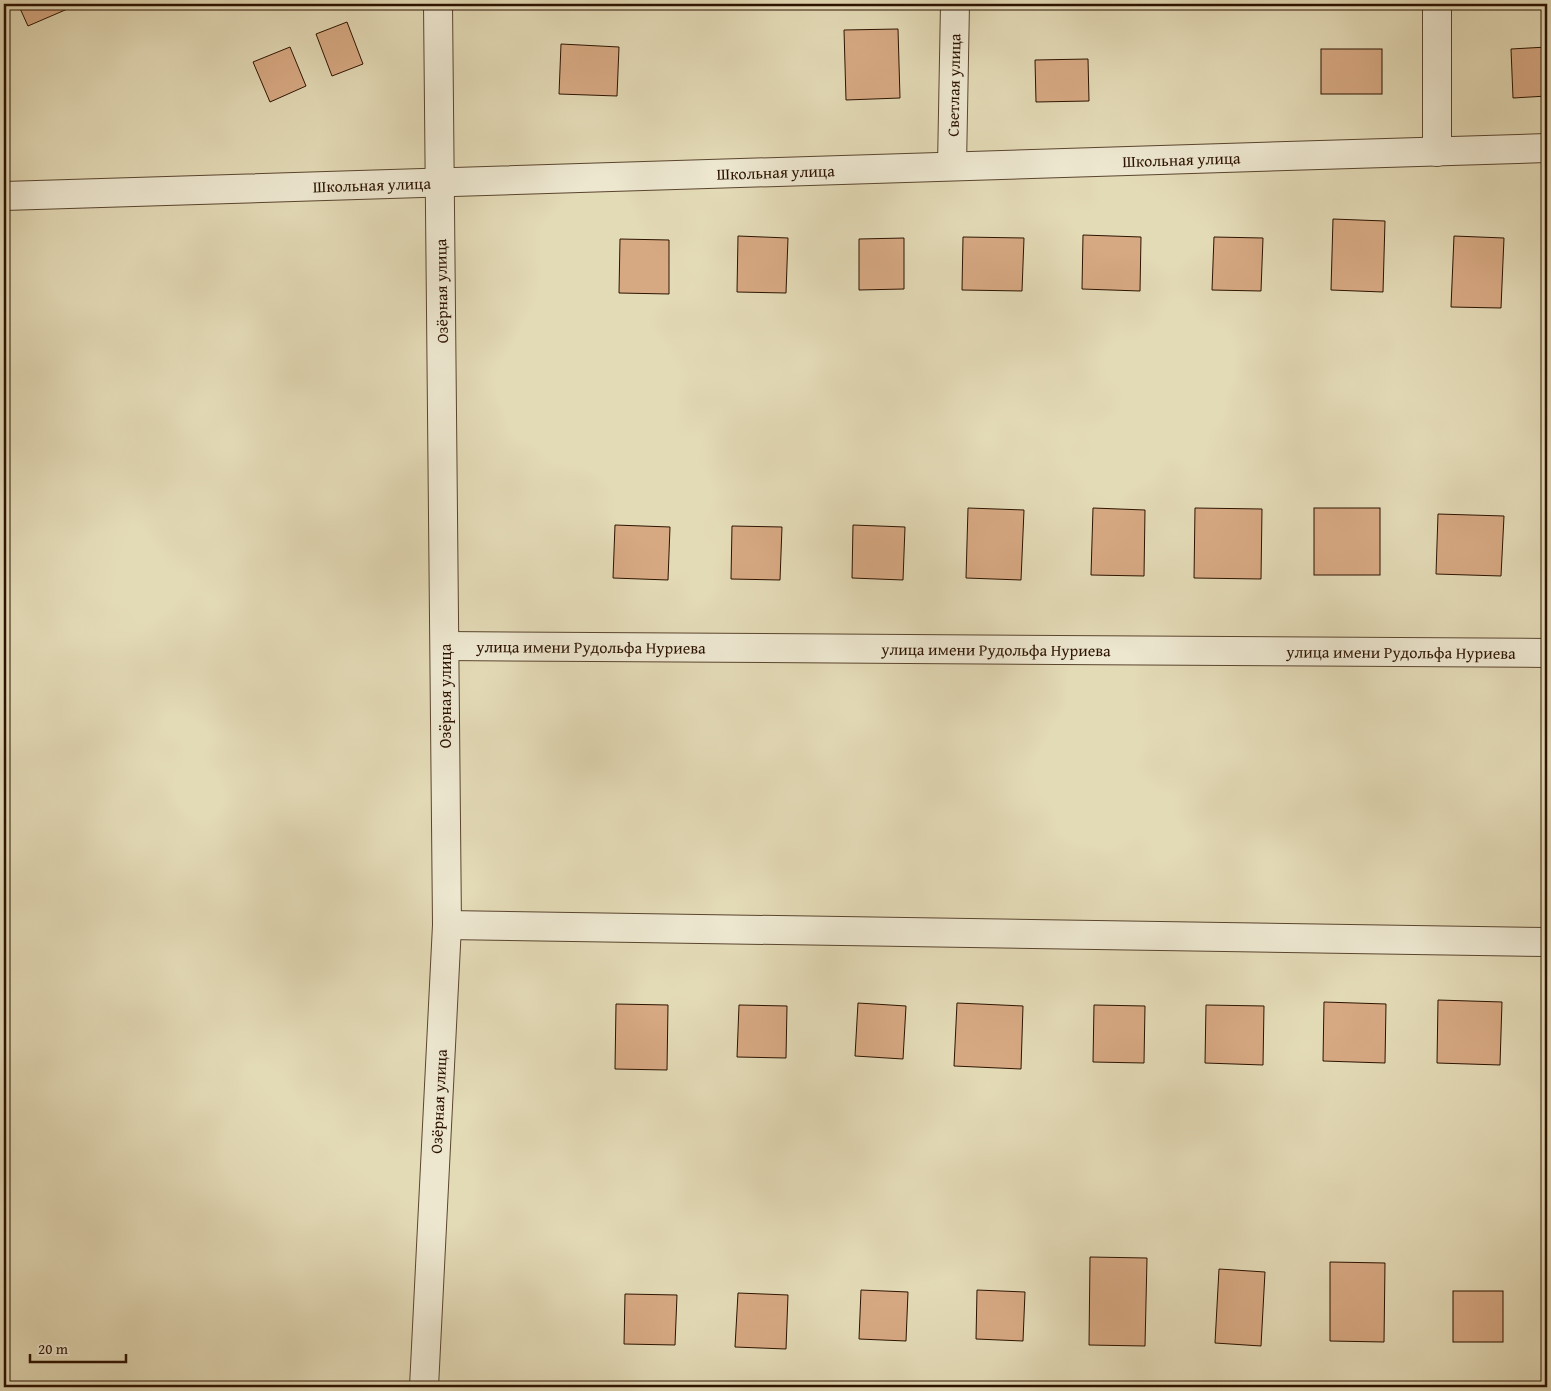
<svg xmlns="http://www.w3.org/2000/svg" width="1551" height="1391" font-family="'Gentium Book Plus',serif">
<style>
.building{fill:#d7a983;stroke:#2c1300}
.lines{fill:none;stroke-linecap:round;stroke-linejoin:round}
.street-casing{stroke:#5a452e;stroke-width:30}
.street{stroke:#ede7d0;stroke-width:28}
.labels{text-anchor:middle;dominant-baseline:central;stroke-width:4;stroke-linejoin:round;paint-order:stroke}
.street-label{font-size:16px;fill:#2c1300;stroke:#ede7d0}
</style>
<rect width="100%" height="100%" fill="#e3dab6"/>
<filter id="stains"><feTurbulence type="fractalNoise" baseFrequency=".004" numOctaves="4"/><feColorMatrix values="0 0 0 0 .2 0 0 0 0 .09 0 0 0 0 .02 0 0 0 .5 -.17"/></filter>
<radialGradient id="worn" r=".72"><stop offset=".6" stop-color="#630" stop-opacity="0"/><stop offset="1" stop-color="#630" stop-opacity=".3"/></radialGradient>
<!-- building -->
<g class="building">
<polygon points="18,4 79,4 28,26"/>
<polygon points="347,22 363,64 332,76 316,34"/>
<polygon points="898,29 900,98 846,100 844,30"/>
<polygon points="561,44 619,47 617,96 559,94"/>
<polygon points="290,47 306,86 270,102 253,62"/>
<polygon points="1547,47 1547,96 1513,98 1511,49"/>
<rect x="1321" y="49" width="61" height="45"/>
<polygon points="1088,59 1089,101 1036,102 1035,60"/>
<polygon points="1333,219 1385,221 1383,292 1331,290"/>
<polygon points="1083,235 1141,237 1140,291 1082,289"/>
<polygon points="738,236 788,238 786,293 737,292"/>
<polygon points="1454,236 1504,238 1501,308 1451,307"/>
<polygon points="963,237 1024,238 1022,291 962,290"/>
<polygon points="1214,237 1263,238 1261,291 1212,290"/>
<polygon points="904,238 904,289 859,290 859,239"/>
<polygon points="620,239 669,240 669,294 619,293"/>
<polygon points="968,508 1024,510 1021,580 966,578"/>
<polygon points="1093,508 1145,510 1144,576 1091,575"/>
<polygon points="1195,508 1262,509 1261,579 1194,578"/>
<rect x="1314" y="508" width="66" height="67"/>
<polygon points="1438,514 1504,516 1501,576 1436,574"/>
<polygon points="615,525 670,527 668,580 613,578"/>
<polygon points="853,525 905,527 903,580 852,578"/>
<polygon points="732,526 782,527 780,580 731,579"/>
<polygon points="1438,1000 1502,1002 1500,1065 1437,1063"/>
<polygon points="1324,1002 1386,1004 1385,1063 1323,1061"/>
<polygon points="858,1003 906,1006 903,1059 855,1056"/>
<polygon points="957,1003 1023,1006 1021,1069 954,1066"/>
<polygon points="616,1004 668,1005 667,1070 615,1069"/>
<polygon points="739,1005 787,1006 786,1058 737,1057"/>
<polygon points="1094,1005 1145,1006 1144,1063 1093,1062"/>
<polygon points="1206,1005 1264,1006 1263,1065 1205,1063"/>
<polygon points="1090,1257 1147,1258 1145,1346 1089,1345"/>
<polygon points="1330,1262 1385,1263 1384,1342 1330,1341"/>
<polygon points="1219,1269 1265,1272 1261,1346 1215,1343"/>
<polygon points="861,1290 908,1292 906,1341 859,1339"/>
<polygon points="977,1290 1025,1292 1023,1341 976,1339"/>
<rect x="1453" y="1291" width="50" height="51"/>
<polygon points="738,1293 788,1295 786,1349 735,1347"/>
<polygon points="625,1294 677,1295 675,1345 624,1344"/>
</g>
<g class="lines">
<defs>
<g id="street">
<polyline points="1437,152 1437,4"/>
<path id="s1" d="M952 166 955 4"/>
<path id="s2" d="M4 196 1547 148"/>
<path id="s3" d="M445 646 1547 653"/>
<polyline points="447,925 1547,942"/>
<path id="s4" d="M424 1387 447 925 438 4"/>
</g>
</defs>
<!-- street casing -->
<use href="#street" class="street-casing"/>
<!-- street -->
<use href="#street" class="street"/>
</g>
<g class="labels">
<!-- street labels -->
<g class="street-label">
<text stroke="none"><textPath href="#s1" startOffset="81">Светлая улица</textPath></text>
<text stroke="none"><textPath href="#s2" startOffset="1178">Школьная улица</textPath></text>
<text stroke="none"><textPath href="#s2" startOffset="772">Школьная улица</textPath></text>
<text stroke="none"><textPath href="#s2" startOffset="368">Школьная улица</textPath></text>
<text transform="translate(441 291) rotate(-91)">Озёрная улица</text>
<text stroke="none"><textPath href="#s3" startOffset="146">улица имени Рудольфа Нуриева</textPath></text>
<text stroke="none"><textPath href="#s3" startOffset="551">улица имени Рудольфа Нуриева</textPath></text>
<text stroke="none"><textPath href="#s3" startOffset="956">улица имени Рудольфа Нуриева</textPath></text>
<text transform="translate(445 696) rotate(-90)">Озёрная улица</text>
<text stroke="none"><textPath href="#s4" startOffset="286">Озёрная улица</textPath></text>
</g>
</g>
<!-- margin -->
<rect width="1551" height="1391" fill="none" stroke="#e3dab6" stroke-width="20"/>
<rect x="5" y="5" width="1541" height="1381" fill="none" stroke="#2c1300" stroke-width="2.5"/>
<rect x="10" y="10" width="1531" height="1371" fill="none" stroke="#2c1300"/>
<!-- scale -->
<path d="M30 1354v8h96v-8" fill="none" stroke="#2c1300" stroke-width="2.5"/>
<text x="38" y="1354" font-size="15" fill="#2c1300" stroke="#ede7d0" stroke-width="4" paint-order="stroke">20 m</text>
<rect width="100%" height="100%" filter="url(#stains)"/>
<rect width="100%" height="100%" fill="url(#worn)"/>
</svg>
